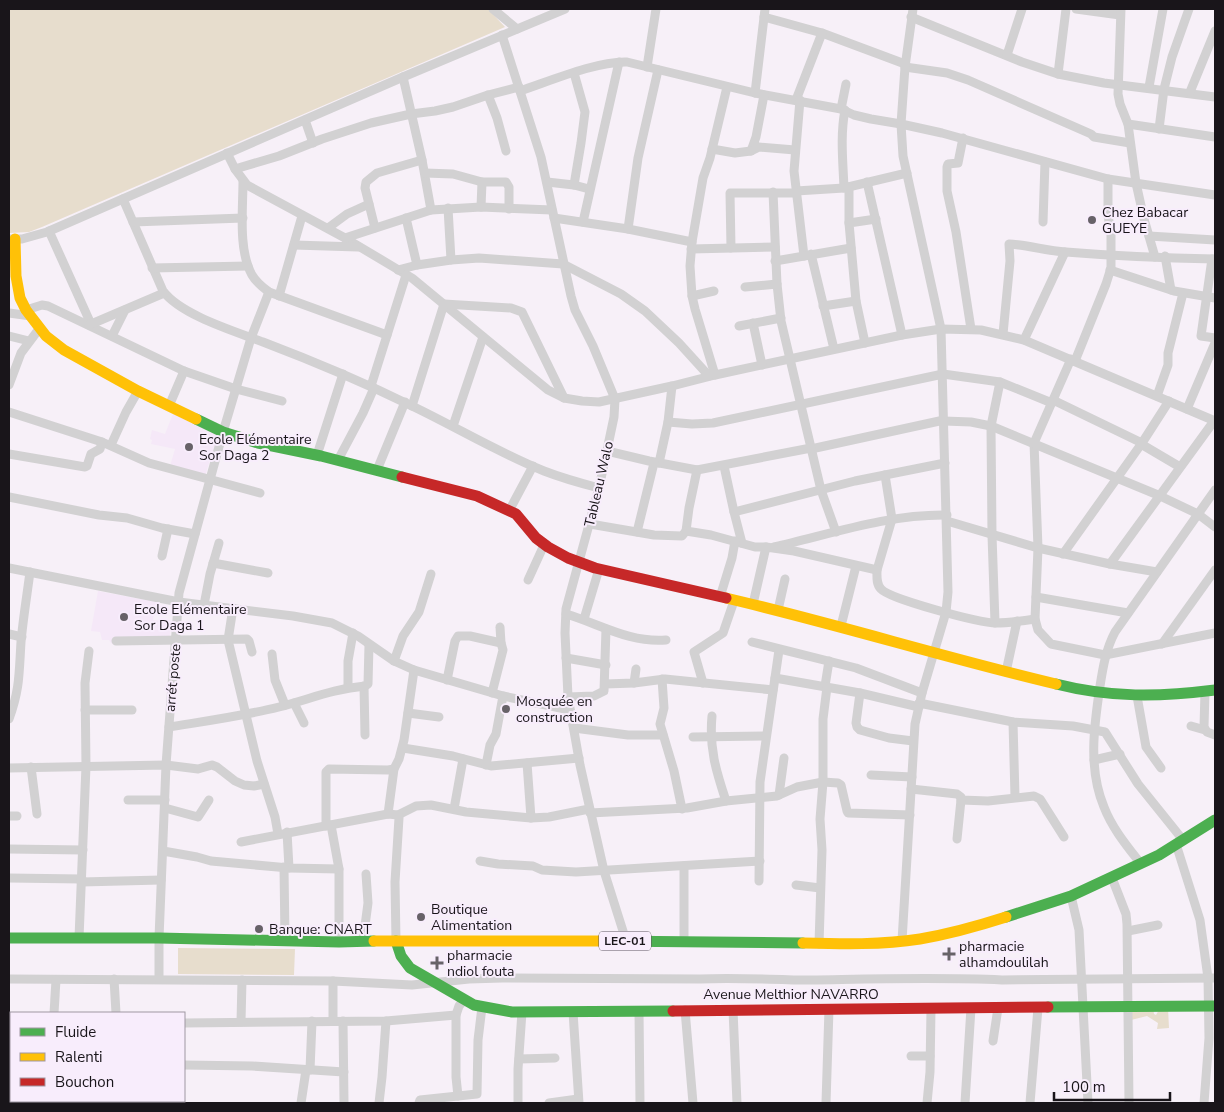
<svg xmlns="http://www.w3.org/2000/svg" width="1224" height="1112" font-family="'Nunito Sans',sans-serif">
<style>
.built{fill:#f5e8f8}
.green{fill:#e7ddcd}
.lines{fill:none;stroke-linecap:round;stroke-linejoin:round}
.street{stroke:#d2d1d2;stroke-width:9}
.fast{stroke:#4caf50;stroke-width:11}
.slow{stroke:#ffc107;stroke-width:11}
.jam{stroke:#c62828;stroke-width:11}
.poi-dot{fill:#676268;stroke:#f8edfc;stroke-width:2}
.labels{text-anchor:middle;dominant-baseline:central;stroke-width:4;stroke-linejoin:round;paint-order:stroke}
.shield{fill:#f8edfc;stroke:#5c565e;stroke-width:1}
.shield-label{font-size:12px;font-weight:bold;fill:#19151a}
.poi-label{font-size:14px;fill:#19151a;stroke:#f8edfc;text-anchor:start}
.street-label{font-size:14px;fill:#19151a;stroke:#f8edfc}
</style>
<rect width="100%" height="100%" fill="#f7f0f8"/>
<!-- built -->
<g class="built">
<polygon points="173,414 218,435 205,476 170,466 175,449 151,444 152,440 150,439 152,430 165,434"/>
<polygon points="98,591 156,602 153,620 171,622 169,644 134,645 112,644 109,640 102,640 100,632 91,631"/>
</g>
<!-- green -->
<g class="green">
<polygon points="9,9 488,9 505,27 42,227 29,232 9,233"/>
<polygon points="178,948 295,949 294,975 178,974"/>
<polygon points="1153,1008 1154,1014 1156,1015 1160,1008 1168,1008 1169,1028 1157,1029 1158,1023 1147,1016 1131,1020 1131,1011"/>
</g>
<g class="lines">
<!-- street -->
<g class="street">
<polyline points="493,9 517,29"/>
<polyline points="1076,9 1120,15"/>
<polyline points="1121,9 1118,94 1120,104 1128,124 1136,183 1144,219 1155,257"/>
<polyline points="764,17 822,33 905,64"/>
<polyline points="911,17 1022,62 1058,74 1104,83 1215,97"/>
<polyline points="502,35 541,157 571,296 575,310 593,346 615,399 614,417 599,488 566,609 565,633 568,697 580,765 604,871 623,931 625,941"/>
<polyline points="1007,55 1022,9"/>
<polyline points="647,67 656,9"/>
<polyline points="905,67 947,73 968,80 1091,134 1094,137 1130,143"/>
<polyline points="1058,74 1066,9"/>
<polyline points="403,77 422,160 431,210"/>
<polyline points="1149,87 1163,9"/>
<path d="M520 91C550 81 597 61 627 62L755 93 841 109 854 115 871 119 901 124 942 133 1108 179 1215 195"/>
<polyline points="1190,92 1215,31"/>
<polyline points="755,93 765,9"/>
<polyline points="488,95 497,118 506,151"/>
<polyline points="764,95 756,137 751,151 759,147 795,150"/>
<polyline points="796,100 822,33"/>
<polyline points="800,100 794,171 804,256"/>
<polyline points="841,109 846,84"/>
<polyline points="305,120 313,143"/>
<polyline points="1128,124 1215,137"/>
<polyline points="1159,129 1164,89 1172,57 1189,9"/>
<polyline points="963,138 958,163 948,164 947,167 947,191 956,232 971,329"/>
<polyline points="712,149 735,153 751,151"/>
<polyline points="227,153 235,169 247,185 345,238 412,278 548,390 564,398 582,401 599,402 672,386 715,375 902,335 941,329 981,330 1024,340 1215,421"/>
<polyline points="235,169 279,156 322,139 371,123 411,114 435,111 453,107 488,95 519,87"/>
<polyline points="425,173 453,174 482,182"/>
<path d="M243 181C243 209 238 250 252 275 256 282 262 287 269 292L387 335"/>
<polyline points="547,182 574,185 589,189"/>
<polyline points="867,182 902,335"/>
<polyline points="574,185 581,143 585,112 574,73"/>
<path d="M844 188C843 162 840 136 845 110"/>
<polyline points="796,191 844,188 907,173"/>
<polyline points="773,192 777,284 781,321 821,490 836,532"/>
<path d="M123 199 163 291C181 315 234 331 263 342 313 361 363 382 412 406 456 427 499 453 544 471 562 478 580 483 599 488"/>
<polyline points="481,207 482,182 506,182 509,187 509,209"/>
<polyline points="448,208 451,260"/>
<polyline points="406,218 417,265"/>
<polyline points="554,218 628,229 692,242"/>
<polyline points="133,222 243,218"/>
<polyline points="583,222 619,62"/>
<polyline points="1043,222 1045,162"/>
<polyline points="849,223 849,187"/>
<polyline points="328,228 347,214 369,204"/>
<polyline points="375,228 365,188 366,182 377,173 422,160"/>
<polyline points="628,229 638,158 658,70"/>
<polyline points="49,231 91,324"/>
<polyline points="1149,236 1215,240"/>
<polyline points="345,238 431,210 481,207 552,210"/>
<polyline points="9,239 22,239 47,232 403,77 565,9"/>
<polyline points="294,245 358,247"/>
<polyline points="731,248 730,193 796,193"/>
<polyline points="691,249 775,247"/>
<polyline points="811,254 834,349"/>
<polyline points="1165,256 1171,290"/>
<polyline points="1212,259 1201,336 1215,338"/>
<polyline points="775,261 851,248"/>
<polyline points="152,268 248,266"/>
<polyline points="398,270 417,265 451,260 479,258 563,264 621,294 645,311 679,343 709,376"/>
<polyline points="1110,270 1174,291 1215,298"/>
<polyline points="745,287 777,284"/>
<polyline points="279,296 302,216"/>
<polyline points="692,296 714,291"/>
<polyline points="823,306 856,301"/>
<polyline points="26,310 42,305 48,306 184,371 236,389 282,401"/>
<polyline points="9,313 31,316"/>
<polyline points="753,323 762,365"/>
<polyline points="89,325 164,293"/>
<polyline points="739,326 781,318"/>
<path d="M1003 334 1010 261 1009 244C1028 245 1047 251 1066 252 1116 256 1165 258 1215 259"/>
<polyline points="9,336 29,341"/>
<polyline points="112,336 125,310"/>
<polyline points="1024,340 1065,252"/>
<polyline points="865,343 856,301 849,223 876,219"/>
<polyline points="1071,359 1034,443 1038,548 1035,619 1038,630 1051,644 1105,655 1215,633"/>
<polyline points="1075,361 1106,284 1111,268 1111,235 1108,215 1108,179"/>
<polyline points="715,375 695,309 692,296 690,266 692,242 703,178 710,158 727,87"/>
<polyline points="9,385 21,353 39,329"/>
<polyline points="371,386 406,275"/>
<polyline points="1157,396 1168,365 1168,353 1183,293"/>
<polyline points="1053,400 1142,443"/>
<polyline points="169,406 184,371"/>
<polyline points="412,406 444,304 511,308 522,312 564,398"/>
<polyline points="1187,409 1215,343"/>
<polyline points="9,412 102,442 149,463 260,493"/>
<polyline points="944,421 971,422 991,426 1158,495 1198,514 1215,527"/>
<polyline points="668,422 692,424 713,423 943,374 1000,382 1052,403"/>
<polyline points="453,426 483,337"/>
<polyline points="1141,444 1180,467"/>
<polyline points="111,445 126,412 138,391"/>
<polyline points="811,449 944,420"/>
<polyline points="607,451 649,461 697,470"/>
<polyline points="9,454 85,467 87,466 91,454 100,449 102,442"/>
<polyline points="317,455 343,374"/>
<polyline points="338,460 363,413 374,388"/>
<polyline points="659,463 668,422 672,386"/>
<polyline points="724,466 734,512"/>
<polyline points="377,470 405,402"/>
<path d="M885 475 892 519 877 570C877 577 876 584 881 589 890 599 979 623 996 623 1009 623 1022 621 1035 619"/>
<polyline points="9,497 99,515 127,518 162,528 195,534"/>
<polyline points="509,511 533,466"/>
<polyline points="947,521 1038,548 1110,564 1157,572"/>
<polyline points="590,524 654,535 682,536 686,531 689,508 697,470 811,448"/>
<polyline points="686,531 711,535 755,547 766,547"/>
<polyline points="637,532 654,463"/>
<polyline points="742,543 734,512 855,481 945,463"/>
<path d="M774 547C831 534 888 514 947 515"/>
<polyline points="1063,554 1142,443 1169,401"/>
<polyline points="162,556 168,529"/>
<polyline points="213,563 268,573"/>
<polyline points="1110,564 1214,421"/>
<polyline points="9,568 179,602 293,616 332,623 358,636 394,661 414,670 503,696 570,710"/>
<polyline points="528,580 544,545"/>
<polyline points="720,597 732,558 735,541"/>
<polyline points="1036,597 1128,613"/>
<polyline points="753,604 766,547 794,551 877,570"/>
<polyline points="204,605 210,574 219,543"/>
<polyline points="233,608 228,640 257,761 275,817 278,834"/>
<polyline points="778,610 785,579"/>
<path d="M566 614C600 624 629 643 666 640"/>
<polyline points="584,619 599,569"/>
<polyline points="995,623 992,535 991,426 1000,382"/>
<polyline points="841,626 856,566"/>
<polyline points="500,627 501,643"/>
<polyline points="9,634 22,637"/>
<polyline points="116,641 247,639 249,641 252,652"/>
<polyline points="752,642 856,668 922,693"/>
<polyline points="1162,644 1215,570"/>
<polyline points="272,654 275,680 285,705"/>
<polyline points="566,658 606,665"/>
<polyline points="394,661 403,636 419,612 431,574"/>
<polyline points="1006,672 1017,621"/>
<polyline points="775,678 860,693 919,707"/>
<polyline points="662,679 664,708 660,724 674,771 682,809"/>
<polyline points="447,680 455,641 458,636 470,636 501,643 503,650 492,693"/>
<polyline points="634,683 636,669"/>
<polyline points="703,683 694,652 723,633 734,601"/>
<polyline points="605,684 634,683 665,679 773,690"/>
<polyline points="364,686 365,735"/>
<polyline points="825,686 829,661"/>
<polyline points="348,687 348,661 353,633"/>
<polyline points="1205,691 1204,727 1207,732 1215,735"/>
<polyline points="860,693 856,723 857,727 860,730 889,738 913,741"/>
<polyline points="1137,696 1146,747 1161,768"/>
<polyline points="568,697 594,696 604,691 606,629"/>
<polyline points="294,703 304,723"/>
<polyline points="919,703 1013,722 1073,726 1105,732 1138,784 1183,840"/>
<polyline points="85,710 132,710"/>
<polyline points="408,713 439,717"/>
<path d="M712 716C709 748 716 771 726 801"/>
<path d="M9 719C20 689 19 673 21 642 23 619 27 595 30 572"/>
<polyline points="1013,722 1015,797"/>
<polyline points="1191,726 1205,730"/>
<path d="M169 727C206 721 243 716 279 707 310 699 333 689 365 686L368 684 369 645"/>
<polyline points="574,728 628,735 663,735"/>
<polyline points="693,737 766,736"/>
<polyline points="403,748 453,756 491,766 579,758"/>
<polyline points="1094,760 1120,754"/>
<polyline points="527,763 531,818 549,817 589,809"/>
<polyline points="486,765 490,745 496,734 503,696"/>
<polyline points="31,767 37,814"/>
<polyline points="9,768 166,765 198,769 212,765 217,767 235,781 244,785 254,786 264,784"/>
<polyline points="871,775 912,777"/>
<polyline points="911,789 957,794 961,797 961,800 988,801 1034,796 1040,799 1064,837"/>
<polyline points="779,795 784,758"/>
<polyline points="128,800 165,800"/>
<polyline points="165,808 198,817 209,800"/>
<polyline points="454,809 463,759"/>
<polyline points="590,813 687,808 726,801 777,796 797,787 823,782 838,783 841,785 847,811 848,813 910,815"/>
<polyline points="388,814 394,769 399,759 404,740 414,670"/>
<polyline points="398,815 416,806 431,805 466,812 531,818"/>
<polyline points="9,816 17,816"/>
<polyline points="331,825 339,869 339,942"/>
<polyline points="326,826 326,772 329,769 388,770 394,769"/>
<polyline points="287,832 289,868"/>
<polyline points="957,839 961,800"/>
<polyline points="241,842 388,814 398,815 399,818 395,882 396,941"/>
<polyline points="1176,844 1200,920 1208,978 1209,1038 1204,1103"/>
<polyline points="9,849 83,850"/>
<polyline points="163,851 197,857 211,861 289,868 339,869"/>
<polyline points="480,861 498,864 533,866 542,870 576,872 760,861"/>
<path d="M1141 864C1127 846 1112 828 1104 807 1088 769 1094 726 1100 686 1103 667 1106 649 1115 632L1215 490"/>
<polyline points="684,866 684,942"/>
<polyline points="284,867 285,940"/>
<polyline points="9,878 82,879"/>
<polyline points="1112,878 1126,914 1127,924 1129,1103"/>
<polyline points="759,881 760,782 779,650"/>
<polyline points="81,882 161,880"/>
<polyline points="796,885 820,888"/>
<polyline points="1071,896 1079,930 1088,1103"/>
<polyline points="1128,931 1158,925"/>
<polyline points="79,938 86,766 85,683 89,651"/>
<polyline points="363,941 368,903 366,874"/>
<polyline points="902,941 915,724 922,693 946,612 948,592 941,329 903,156 901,124 905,67 913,9"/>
<polyline points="819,944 822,850 820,819 823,782 823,719 827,687"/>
<path d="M9 979 333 981 412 985 469 979 502 978 700 979C737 977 774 980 811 980 874 979 939 977 1002 980L1215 978"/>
<polyline points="114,979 116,1013"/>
<polyline points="159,979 159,938 166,765 179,593 223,432 251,338 269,292"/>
<polyline points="685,1010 693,1103"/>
<polyline points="733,1010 737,1103"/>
<polyline points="639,1011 640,1103"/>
<polyline points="573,1012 579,1103"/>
<polyline points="54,1013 56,980"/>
<polyline points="333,1021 333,981"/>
<polyline points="343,1021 344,1103"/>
<polyline points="241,1022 242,980"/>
<polyline points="184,1023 386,1021 456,1015"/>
<polyline points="9,1027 11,1027"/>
<polyline points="993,1041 998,1008"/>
<polyline points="911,1056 930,1056"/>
<polyline points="519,1059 555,1058"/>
<polyline points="184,1065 252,1066 344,1072"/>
<polyline points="310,1070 312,1021"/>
<polyline points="9,1072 11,1071"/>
<polyline points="458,1096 456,1077 456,1015 459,1006 464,1000"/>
<polyline points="125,1101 125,1103"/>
<polyline points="63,1103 63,1101"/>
<polyline points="161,1103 162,1101"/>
<polyline points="301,1103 306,1070"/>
<polyline points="379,1103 382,1077 386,1021"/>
<polyline points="419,1103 420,1100 477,1094 478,1040 482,1007"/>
<polyline points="518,1103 518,1069 522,1012"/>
<polyline points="549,1103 578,1099"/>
<polyline points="826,1103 829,1009"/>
<polyline points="927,1103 930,1072 931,1009"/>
<polyline points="965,1103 971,1008"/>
<polyline points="1030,1103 1038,1008"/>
</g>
<!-- fast -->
<g class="fast">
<polyline points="196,419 223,432 258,443 321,456 402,477"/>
<path d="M1056 684C1111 698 1159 697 1215 690"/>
<polyline points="1006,917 1071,896 1159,855 1215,820"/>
<polyline points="9,938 159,938 339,942 374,941"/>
<polyline points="396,941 401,956 410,968 474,1005 512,1012 673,1011"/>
<polyline points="605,941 803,943"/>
<polyline points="1048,1007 1215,1006"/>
</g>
<!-- slow -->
<g class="slow">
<polyline points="15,239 16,276 20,298 26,310 46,336 64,350 138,391 196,419"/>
<path d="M726 598C837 624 946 658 1056 684"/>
<polyline points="374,941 605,941"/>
<path d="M803 943C842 944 882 945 920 939 949 934 978 926 1006 917"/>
</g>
<!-- jam -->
<g class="jam">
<polyline points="402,477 477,496 516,514 536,538 548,547 568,558 595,568 726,598"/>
<polyline points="673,1011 1048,1007"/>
</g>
</g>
<!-- markers -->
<g class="poi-dot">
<circle cx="1092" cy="220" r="5"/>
<circle cx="189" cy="447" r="5"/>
<circle cx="124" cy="617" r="5"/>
<circle cx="506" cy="709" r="5"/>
<circle cx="421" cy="917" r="5"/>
<circle cx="259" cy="929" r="5"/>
<path d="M946.5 946.5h5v5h5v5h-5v5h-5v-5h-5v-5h5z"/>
<path d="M434.5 955.5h5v5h5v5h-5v5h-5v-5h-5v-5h5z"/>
</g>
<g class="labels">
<!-- shield labels -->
<rect class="shield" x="599" y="931.5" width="52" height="19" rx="4"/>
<g class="shield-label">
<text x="625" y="941">LEC-01</text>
</g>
<!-- poi labels -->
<g class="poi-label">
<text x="1102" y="212">Chez Babacar<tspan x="1102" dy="16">GUEYE</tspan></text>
<text x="199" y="439">Ecole Elémentaire<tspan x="199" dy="16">Sor Daga 2</tspan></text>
<text x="134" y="609">Ecole Elémentaire<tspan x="134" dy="16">Sor Daga 1</tspan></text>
<text x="516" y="701">Mosquée en<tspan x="516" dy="16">construction</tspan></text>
<text x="431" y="909">Boutique<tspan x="431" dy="16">Alimentation</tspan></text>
<text x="269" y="929">Banque: CNART</text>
<text x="959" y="946">pharmacie<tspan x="959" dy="16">alhamdoulilah</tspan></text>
<text x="447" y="955">pharmacie<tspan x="447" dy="16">ndiol fouta</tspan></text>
</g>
<!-- street labels -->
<g class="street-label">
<text transform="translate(599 484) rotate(-77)">Tableau Walo</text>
<text transform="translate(173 678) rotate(-85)">arrét poste</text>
<text x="791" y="994">Avenue Melthior NAVARRO</text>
</g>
</g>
<!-- border -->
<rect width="1224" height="1112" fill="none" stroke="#19151a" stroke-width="20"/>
<!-- legend -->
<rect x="10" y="1012" width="175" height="90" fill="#f8edfc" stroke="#9f97a2"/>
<rect x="20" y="1028" width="25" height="8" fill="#4caf50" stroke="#9f97a2"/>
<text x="55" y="1037" font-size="15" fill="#19151a">Fluide</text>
<rect x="20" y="1053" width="25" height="8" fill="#ffc107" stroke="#9f97a2"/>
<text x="55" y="1062" font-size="15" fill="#19151a">Ralenti</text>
<rect x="20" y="1078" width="25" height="8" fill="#c62828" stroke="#9f97a2"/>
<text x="55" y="1087" font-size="15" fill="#19151a">Bouchon</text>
<!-- scale -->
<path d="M1054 1092v8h116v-8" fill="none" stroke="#19151a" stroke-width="2.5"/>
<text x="1062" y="1092" font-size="15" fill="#19151a" stroke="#f8edfc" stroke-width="4" paint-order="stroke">100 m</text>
</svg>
